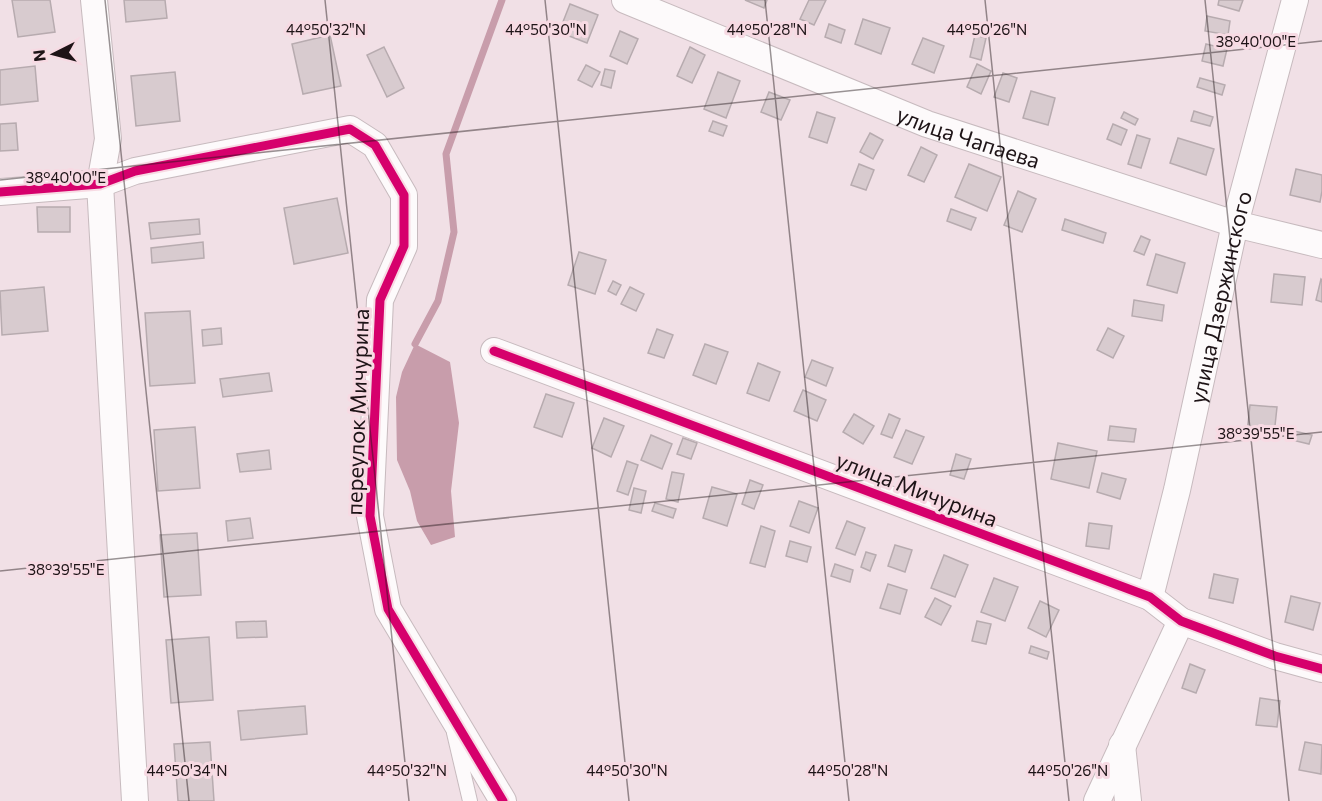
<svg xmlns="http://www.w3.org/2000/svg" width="1322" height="801" font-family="Commissioner,sans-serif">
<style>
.water{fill:#c89dab}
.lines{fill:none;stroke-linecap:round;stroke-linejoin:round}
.stream{stroke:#c89dab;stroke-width:7}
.building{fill:#d8cbcf;stroke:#b7abaf;stroke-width:1.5}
.service-casing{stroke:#c7babe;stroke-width:16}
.minor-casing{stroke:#c7babe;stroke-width:28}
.service{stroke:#fdfafb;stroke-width:14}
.minor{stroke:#fdfafb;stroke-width:26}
.cycleway-casing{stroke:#f7dae3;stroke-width:13}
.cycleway{stroke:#d6006c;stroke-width:9}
.ticks{fill:none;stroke:#1e1417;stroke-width:1.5;stroke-opacity:0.45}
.labels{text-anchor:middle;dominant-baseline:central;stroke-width:6;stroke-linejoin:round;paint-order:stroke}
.street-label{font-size:22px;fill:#1e1417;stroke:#f7dae3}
.ticks-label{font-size:15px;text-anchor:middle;fill:#1e1417;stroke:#f7dae3;stroke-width:6;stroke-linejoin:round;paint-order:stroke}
</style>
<rect width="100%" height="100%" fill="#f1e0e6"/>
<!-- water -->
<polygon class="water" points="415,344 450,362 459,423 451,491 455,537 431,545 417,521 410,491 397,460 396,397 402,372"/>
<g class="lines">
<!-- stream -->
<polyline class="stream" points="415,344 438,301 454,232 446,154 502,0"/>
</g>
<!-- building -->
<g class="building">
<polygon points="12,0 50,0 55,32 18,37"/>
<polygon points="124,0 165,0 167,18 126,22"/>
<polygon points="745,0 767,0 764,8"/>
<polygon points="809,0 826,0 814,25 800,19"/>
<polygon points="1219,0 1243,0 1239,11 1218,5"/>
<polygon points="570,4 598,15 587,43 559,32"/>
<polygon points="1207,16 1230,21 1228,35 1205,31"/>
<polygon points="863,19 890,28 881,54 855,44"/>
<polygon points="829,24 845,30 841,43 825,37"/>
<polygon points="620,31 638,39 627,64 610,56"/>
<polygon points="330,35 341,86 303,94 292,44"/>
<polygon points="975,35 986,38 981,60 970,57"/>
<polygon points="923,38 944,46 934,73 912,64"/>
<polygon points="1206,44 1227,49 1223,66 1202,61"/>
<polygon points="384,47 404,88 387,97 367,55"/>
<polygon points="690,47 705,55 692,83 677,76"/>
<polygon points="977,64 991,71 981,94 967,87"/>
<polygon points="586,65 600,72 592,87 578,80"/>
<polygon points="35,66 38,101 0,105 0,70"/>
<polygon points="605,69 615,71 611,88 601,85"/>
<polygon points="175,72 180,121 136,126 131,76"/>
<polygon points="718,72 740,81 726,118 704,109"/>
<polygon points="1003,73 1017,78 1009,102 994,97"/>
<polygon points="1200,78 1225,85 1222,95 1197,87"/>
<polygon points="1031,91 1055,98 1048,125 1023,118"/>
<polygon points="769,92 790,100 781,120 761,112"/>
<polygon points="1194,111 1213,117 1210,126 1191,121"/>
<polygon points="817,112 835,118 827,143 809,137"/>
<polygon points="1124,112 1138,119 1135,125 1121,118"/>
<polygon points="713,121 727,126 723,136 709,131"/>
<polygon points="16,123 18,150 0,151 0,124"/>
<polygon points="1113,124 1127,130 1121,145 1107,139"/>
<polygon points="870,133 883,140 873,159 860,152"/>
<polygon points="1137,135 1150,139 1141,168 1128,164"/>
<polygon points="1178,138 1214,149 1206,175 1170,163"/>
<polygon points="921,147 937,155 924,182 908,175"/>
<polygon points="859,164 874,170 866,190 851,185"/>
<polygon points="969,164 1001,177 987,211 955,197"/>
<polygon points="1296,169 1322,175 1322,191 1320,202 1290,195"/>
<polygon points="1018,191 1036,199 1022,232 1004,225"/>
<polygon points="337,198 348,253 294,264 284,208"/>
<polygon points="37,207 70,207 70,232 38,232"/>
<polygon points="951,209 976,218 971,230 947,221"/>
<polygon points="199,219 200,234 151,239 149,223"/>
<polygon points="1065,219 1106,233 1103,243 1062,230"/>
<polygon points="1141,236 1150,240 1144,255 1134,251"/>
<polygon points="203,242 204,258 152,263 151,248"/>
<polygon points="579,252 606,260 595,294 568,285"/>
<polygon points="1156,254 1185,263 1177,293 1147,285"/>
<polygon points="1274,274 1305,277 1302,305 1271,302"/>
<polygon points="1321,279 1322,280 1322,302 1316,300"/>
<polygon points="613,281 621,285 616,295 608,291"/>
<polygon points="44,287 48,331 2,335 0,291"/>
<polygon points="630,287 644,294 636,311 621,304"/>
<polygon points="1134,300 1164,305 1162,321 1132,316"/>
<polygon points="190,311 195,383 150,386 145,313"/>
<polygon points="221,328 222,344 203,346 202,330"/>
<polygon points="1108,328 1124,336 1113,358 1097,350"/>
<polygon points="657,329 673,335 664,358 648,353"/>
<polygon points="705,344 728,352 716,384 693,375"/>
<polygon points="812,360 833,368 826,386 805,377"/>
<polygon points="758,363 780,372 769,401 747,393"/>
<polygon points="269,373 272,391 223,397 220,379"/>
<polygon points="803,390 826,400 817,421 794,411"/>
<polygon points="546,394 574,403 562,437 534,427"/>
<polygon points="1250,405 1277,407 1274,435 1247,433"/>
<polygon points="854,414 874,426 863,444 843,432"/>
<polygon points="889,414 900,419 892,438 881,434"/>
<polygon points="604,418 624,426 611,457 592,448"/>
<polygon points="1110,426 1136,429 1134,442 1108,440"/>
<polygon points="195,427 200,488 158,491 154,430"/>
<polygon points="906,430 924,437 912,464 894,457"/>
<polygon points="1294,431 1312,435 1309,444 1292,440"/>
<polygon points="651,435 672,444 662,469 641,460"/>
<polygon points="683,438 697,443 691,459 677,454"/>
<polygon points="1058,443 1097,451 1089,488 1051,479"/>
<polygon points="269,450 271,469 240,472 237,454"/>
<polygon points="956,454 971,459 964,479 950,475"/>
<polygon points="627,461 638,465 628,495 617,491"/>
<polygon points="672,472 684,474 678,502 666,499"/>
<polygon points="1102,473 1126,479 1120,499 1097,492"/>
<polygon points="750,480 763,485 754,509 742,504"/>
<polygon points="712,487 737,494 727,526 703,518"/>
<polygon points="634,488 646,491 641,513 629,510"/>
<polygon points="799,501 818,508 809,533 790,526"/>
<polygon points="655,503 676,509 673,518 652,511"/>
<polygon points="250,518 253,538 228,541 226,521"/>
<polygon points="847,521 865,528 855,555 836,548"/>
<polygon points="1089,523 1112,526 1109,549 1086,546"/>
<polygon points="761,526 775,531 765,567 750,563"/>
<polygon points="197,533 201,595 164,597 160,535"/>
<polygon points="790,541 811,547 807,562 786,556"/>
<polygon points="895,545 912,550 905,572 888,566"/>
<polygon points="866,552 876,555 870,571 861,567"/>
<polygon points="944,555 968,565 955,597 931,588"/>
<polygon points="835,564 853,570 850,582 831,576"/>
<polygon points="1214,574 1238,579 1233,603 1209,598"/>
<polygon points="994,578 1018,587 1005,621 981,612"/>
<polygon points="888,584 907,590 900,614 880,608"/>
<polygon points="1291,596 1320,603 1313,630 1285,622"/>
<polygon points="935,598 951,606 941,625 925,617"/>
<polygon points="1040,601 1059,610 1046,637 1028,628"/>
<polygon points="266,621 267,637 237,638 236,622"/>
<polygon points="977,621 991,624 986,644 972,641"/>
<polygon points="209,637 213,700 171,703 166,640"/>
<polygon points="1031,646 1049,652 1047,659 1029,653"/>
<polygon points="1190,664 1205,670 1196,693 1182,688"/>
<polygon points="1260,698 1280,701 1277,727 1256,725"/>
<polygon points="305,706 307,734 241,740 238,711"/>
<polygon points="210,742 214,801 178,801 174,744"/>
<polygon points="1305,742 1322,745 1321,774 1299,770"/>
</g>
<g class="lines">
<defs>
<polyline id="service" points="454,733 470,801"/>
<g id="minor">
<polyline points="94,0 108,139 100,184 135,801"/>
<path id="s1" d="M625 0 927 124 1235 224 1322 245"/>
<polyline points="0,192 100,184 135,171 350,129 375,145 404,195 404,246 380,300 370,516 388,609 503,801"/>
<polyline points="494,351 1150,597 1181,621 1275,656 1322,669"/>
<path id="s2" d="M1150 597 1177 490 1235 224 1295 0"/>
<polyline points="1122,745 1128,801"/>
<polyline points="1097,801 1181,621"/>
</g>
</defs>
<!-- service casing -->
<use href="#service" class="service-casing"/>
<!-- minor casing -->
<use href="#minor" class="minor-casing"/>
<!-- service -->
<use href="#service" class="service"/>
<!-- minor -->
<use href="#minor" class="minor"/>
<defs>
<g id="cycleway">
<polyline points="0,192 100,184 135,171 350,129 375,145 404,195 404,246 380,300 370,516 388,609 503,801"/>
<polyline points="494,351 1150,597 1181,621 1275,656 1322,669"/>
</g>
</defs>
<!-- cycleway casing -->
<use href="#cycleway" class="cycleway-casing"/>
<!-- cycleway -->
<use href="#cycleway" class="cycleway"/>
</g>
<!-- ticks -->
<path class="ticks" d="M105 0 189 801M325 0 409 801M545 0 629 801M765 0 849 801M985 0 1069 801M1205 0 1289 801M0 180 1322 41M0 571 1322 432"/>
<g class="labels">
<!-- street labels -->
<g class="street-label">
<text stroke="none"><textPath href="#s1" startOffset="370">улица Чапаева</textPath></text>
<text stroke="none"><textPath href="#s2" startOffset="308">улица Дзержинского</textPath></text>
<text transform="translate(357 412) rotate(-88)">переулок Мичурина</text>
<text transform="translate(917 489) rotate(21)">улица Мичурина</text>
</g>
</g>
<g class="ticks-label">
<text x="326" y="35">44°50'32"N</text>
<text x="546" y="35">44°50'30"N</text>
<text x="767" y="35">44°50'28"N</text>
<text x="987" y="35">44°50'26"N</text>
<text x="1256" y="47">38°40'00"E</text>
<text x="66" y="183">38°40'00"E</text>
<text x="1256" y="439">38°39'55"E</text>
<text x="66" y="575">38°39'55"E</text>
<text x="187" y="776">44°50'34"N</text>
<text x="407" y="776">44°50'32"N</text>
<text x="627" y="776">44°50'30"N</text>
<text x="848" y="776">44°50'28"N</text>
<text x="1068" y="776">44°50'26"N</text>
</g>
<!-- north arrow -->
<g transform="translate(54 54) rotate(264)" stroke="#f7dae3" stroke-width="4.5" paint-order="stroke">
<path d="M0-4.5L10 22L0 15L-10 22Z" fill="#1e1417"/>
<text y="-9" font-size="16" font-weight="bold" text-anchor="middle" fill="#1e1417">N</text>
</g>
</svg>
